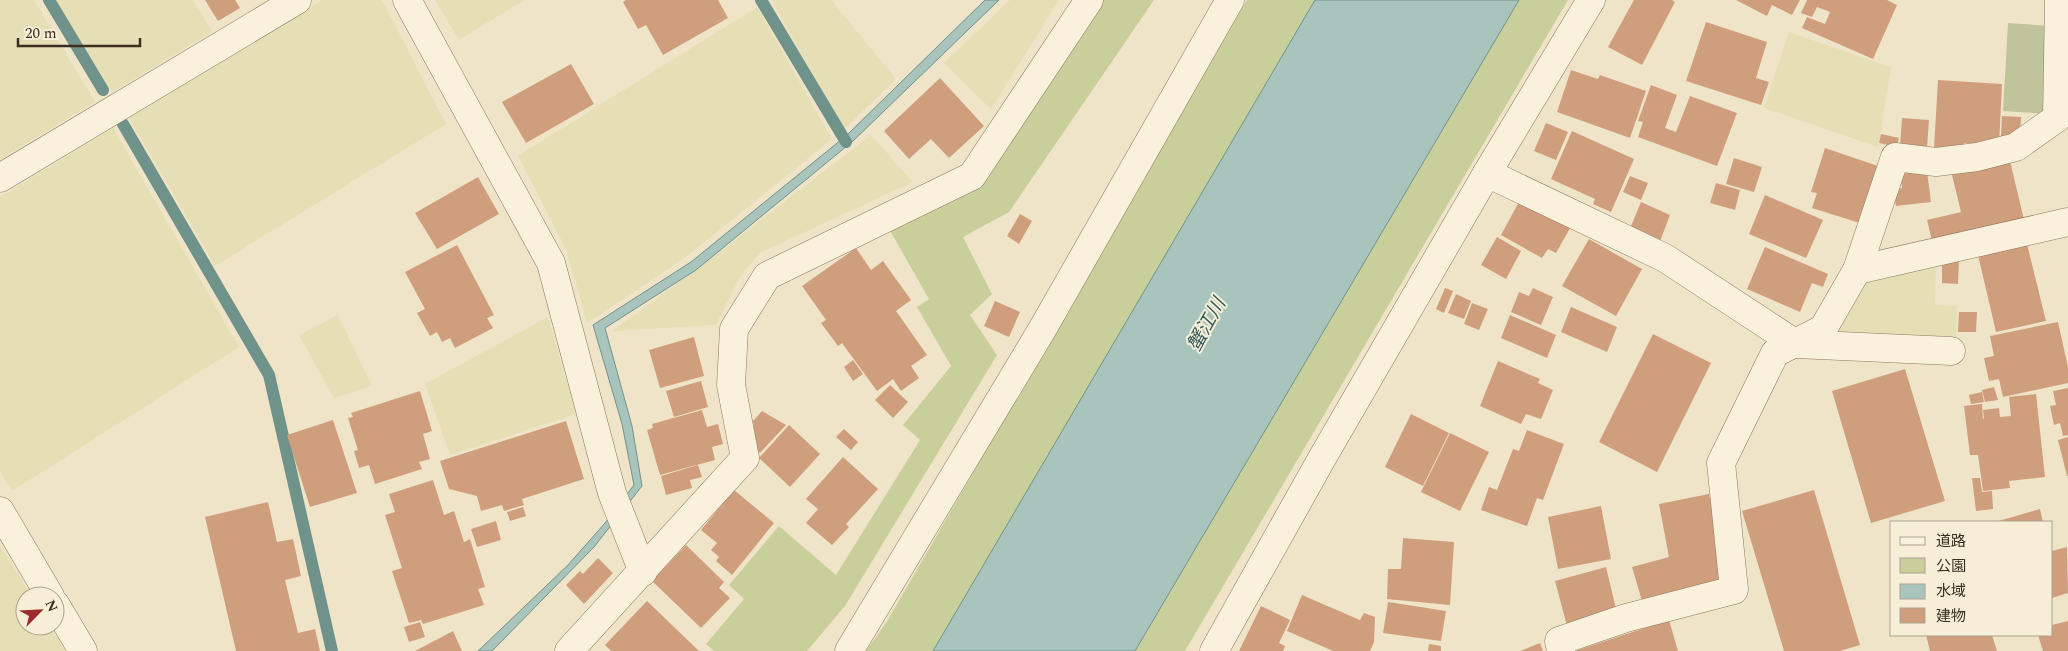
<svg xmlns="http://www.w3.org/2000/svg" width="2068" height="651" font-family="Spectral,'Noto Sans JP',serif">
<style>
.farmland{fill:#e6deb5}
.green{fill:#c9cf9b}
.cemetery{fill:#bfc49a}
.water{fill:#a9c4bc;stroke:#6f938a}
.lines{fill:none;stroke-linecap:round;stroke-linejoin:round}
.stream{stroke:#6f938a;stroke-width:12}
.building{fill:#cf9f7d}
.minor-casing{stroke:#8d765c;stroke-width:29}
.minor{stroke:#faf1dc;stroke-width:28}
.labels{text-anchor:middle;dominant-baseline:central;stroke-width:4;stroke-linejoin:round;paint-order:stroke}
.water-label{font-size:19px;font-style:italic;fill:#2f5d5a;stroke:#f7eed8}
</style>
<rect width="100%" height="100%" fill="#f0e4c8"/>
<!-- farmland -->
<g class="farmland">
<polygon points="0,0 34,0 95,102 0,159"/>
<polygon points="55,0 193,0 212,32 112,92"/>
<polygon points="322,0 382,0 446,124 215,266 129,118"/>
<polygon points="435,0 524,0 459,40"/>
<polygon points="771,0 831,0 896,79 844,129"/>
<polygon points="1010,0 1059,0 991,109 944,63"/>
<polygon points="757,7 832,139 686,257 587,323 566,249 518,156"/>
<polygon points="1789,32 1891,67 1878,147 1764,108"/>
<polygon points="113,128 239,347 12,491 0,471 0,197"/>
<polygon points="871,135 913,182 760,253 739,278 716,325 612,331 696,270"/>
<polygon points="1936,260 1935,305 1957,306 1956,343 1827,339 1859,277"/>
<polygon points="338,315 372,386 334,398 299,335"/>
<polygon points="548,317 576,414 450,455 425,384"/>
<polygon points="0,545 31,596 25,596 25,626 50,626 65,651 0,651"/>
</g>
<!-- green -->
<g class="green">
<polygon points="1101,0 1154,0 1009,212 963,237 992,294 970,315 997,355 845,606 807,651 714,651 706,644 744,599 729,585 779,526 836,575 920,440 903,425 951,366 917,307 929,299 889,229 977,186"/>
<polygon points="1247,0 1315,0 933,651 866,651 886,623"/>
<polygon points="1519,0 1568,0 1185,651 1135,651"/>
</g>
<!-- cemetery -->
<polygon class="cemetery" points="2008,23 2051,26 2047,114 2003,111"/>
<!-- water -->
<g class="water">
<polygon points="985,0 999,0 853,141 696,270 605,328 632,426 642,486 594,547 492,651 478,651 568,565 605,523 634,485 622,424 593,325 691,262 847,135"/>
<polygon points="1315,0 1519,0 1135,651 933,651"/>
</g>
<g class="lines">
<!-- stream -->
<g class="stream">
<polyline points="49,0 103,90"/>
<polyline points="761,0 846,142"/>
<polyline points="123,124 269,375 332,651"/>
</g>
</g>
<!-- building -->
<g class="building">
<polygon points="205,0 235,0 240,8 218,21"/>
<polygon points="626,0 718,0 728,18 663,55 646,25 638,29 623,2"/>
<polygon points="1634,0 1672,0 1675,2 1642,65 1608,47"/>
<polygon points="1736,0 1800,0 1792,15 1772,5 1767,16"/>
<polygon points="1807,0 1887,0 1897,5 1873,59 1802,28 1807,17 1825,24 1830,12 1817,7 1812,17 1801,13"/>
<polygon points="1706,22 1767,42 1756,78 1769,82 1761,105 1686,81"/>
<polygon points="571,64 594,104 526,143 502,102"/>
<polygon points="1571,70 1598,79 1600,75 1646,91 1630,138 1557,112"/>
<polygon points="940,78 984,126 949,158 931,139 909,159 884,131"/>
<polygon points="1938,80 2002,84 1999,146 1964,143 1964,150 1934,148"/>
<polygon points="1651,85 1677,95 1665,128 1676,132 1690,96 1737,113 1717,166 1638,137 1643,122 1638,121"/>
<polygon points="2002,116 2021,117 2020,138 2001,136"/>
<polygon points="1902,118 1929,120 1927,148 1900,146"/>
<polygon points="1546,123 1568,132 1556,160 1534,151"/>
<polygon points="1572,131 1634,159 1611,212 1593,204 1595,199 1551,179"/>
<polygon points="1881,134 1899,138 1897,147 1879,143"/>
<polygon points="1825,148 1881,167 1863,224 1812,208 1817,193 1811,192"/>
<polygon points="1734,158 1762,167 1754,192 1726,184"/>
<polygon points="2010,161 2025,224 1933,245 1927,220 1961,212 1952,175"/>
<polygon points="1927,171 1931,202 1896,206 1893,189 1902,188 1900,174"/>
<polygon points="1630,176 1648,183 1641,200 1623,192"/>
<polygon points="478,177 499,214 437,249 415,213"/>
<polygon points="1716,183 1740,190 1735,210 1710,203"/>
<polygon points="1765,195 1823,220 1806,258 1749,234"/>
<polygon points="1520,200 1573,223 1556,253 1548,249 1542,258 1501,235"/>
<polygon points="1641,202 1670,215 1659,244 1629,231"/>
<polygon points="1020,214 1032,221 1019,244 1007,236"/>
<polygon points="1497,237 1521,251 1506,279 1481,265"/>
<polygon points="1589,239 1642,269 1616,316 1562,286"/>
<polygon points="2027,244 2046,321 1996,332 1978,255"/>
<polygon points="457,245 494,315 487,318 493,328 455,348 450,338 442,342 437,332 430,336 417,313 425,309 405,272"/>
<polygon points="1765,247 1828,274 1823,287 1812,283 1800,312 1747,289"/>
<polygon points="856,248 871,270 883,261 911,300 896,311 927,355 911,366 919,378 901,391 893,379 877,391 842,343 838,346 821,323 826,320 802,286"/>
<polygon points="1942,259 1959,259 1958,284 1942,283"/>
<polygon points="1445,288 1453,291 1444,313 1436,309"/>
<polygon points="1533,288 1553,297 1541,325 1511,312 1519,292 1529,296"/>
<polygon points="1456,294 1471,301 1464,319 1448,313"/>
<polygon points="995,301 1020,312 1009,337 984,326"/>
<polygon points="1472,303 1488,309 1479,330 1464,324"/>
<polygon points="1571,307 1617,327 1607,352 1561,332"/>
<polygon points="1959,312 1977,312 1976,332 1958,332"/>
<polygon points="1510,315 1556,335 1547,358 1501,338"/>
<polygon points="2058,322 2068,367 2068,383 2003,397 1999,379 1989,381 1984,358 1994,356 1990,336"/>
<polygon points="1653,334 1711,363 1657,472 1599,442"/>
<polygon points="694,337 704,376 660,388 649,350"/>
<polygon points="853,360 863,374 853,381 844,367"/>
<polygon points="1498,361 1540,379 1538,383 1553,390 1541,419 1526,414 1521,424 1480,406"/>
<polygon points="1905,369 1945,501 1871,523 1832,391"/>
<polygon points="701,381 708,407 674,417 666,391"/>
<polygon points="890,385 908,402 893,418 875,400"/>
<polygon points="1994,387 1998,400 1985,402 1982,390"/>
<polygon points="2068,388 2068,435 2063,436 2060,423 2054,425 2050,406 2056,405 2053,391"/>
<polygon points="420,391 432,431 423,434 430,459 419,462 422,469 375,484 369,465 359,468 354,451 358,450 348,418 353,417 351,413"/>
<polygon points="1982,392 1984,402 1971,404 1969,395"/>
<polygon points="2036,394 2045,477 2009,481 2010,488 1983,491 1978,455 1970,455 1964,406 1982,404 1983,419 1984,418 1983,410 1999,408 2000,417 2011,416 2009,397"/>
<polygon points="702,410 707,427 718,424 723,444 712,447 715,460 660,475 647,430 653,428 652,424"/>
<polygon points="762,411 786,425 760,453 757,450 753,421"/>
<polygon points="1411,414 1449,433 1423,486 1385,467"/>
<polygon points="333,420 357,493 310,507 287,435"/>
<polygon points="566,421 584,479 522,499 524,505 504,511 502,505 481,511 477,496 449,489 440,461"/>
<polygon points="789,425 820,454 790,487 759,458"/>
<polygon points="844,429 858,442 851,450 836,437"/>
<polygon points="1527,430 1564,444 1543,500 1537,498 1527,526 1481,510 1489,487 1497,490 1513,449 1519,451"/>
<polygon points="1450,433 1489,452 1460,511 1421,492"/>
<polygon points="2068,437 2068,476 2067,476 2058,440"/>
<polygon points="843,457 878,489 846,524 849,527 832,545 806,523 818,509 806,499"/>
<polygon points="698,465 702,477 690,480 692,488 666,495 661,476"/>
<polygon points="1972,478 1980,478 1982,492 1992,491 1993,509 1976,511"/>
<polygon points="433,480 444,515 454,511 464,542 470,539 485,587 478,589 484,605 423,624 421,620 409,623 392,571 402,568 385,515 395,512 389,494"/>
<polygon points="734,490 774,523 732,575 716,561 719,557 711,550 717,543 701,530"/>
<polygon points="1814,490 1860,645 1840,651 1784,651 1742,511"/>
<polygon points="1709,494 1726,578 1642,601 1632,567 1669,557 1659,504"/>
<polygon points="268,502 277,542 293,539 301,576 285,580 298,633 315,629 320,651 236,651 205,517"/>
<polygon points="1601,506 1611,559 1558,569 1548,517"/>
<polygon points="523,507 526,516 510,521 507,512"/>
<polygon points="2040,509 2043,522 1995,522"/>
<polygon points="496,521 501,540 477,547 471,529"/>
<polygon points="1403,538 1454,542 1450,605 1387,599 1388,569 1401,569"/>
<polygon points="686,545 724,582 719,588 730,598 701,628 652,581"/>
<polygon points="2067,547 2068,593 2052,598 2052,551"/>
<polygon points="598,558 613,573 584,604 566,585 580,571 583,574"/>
<polygon points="1606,567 1617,613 1567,626 1555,581"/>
<polygon points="1302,595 1360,620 1364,613 1375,617 1374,642 1370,651 1333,651 1287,631"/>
<polygon points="647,601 699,651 611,651 605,645"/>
<polygon points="1388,602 1446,611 1441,641 1383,633"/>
<polygon points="1261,606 1290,620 1279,643 1285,646 1283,651 1239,651"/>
<polygon points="1669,620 1678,651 1575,651"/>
<polygon points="2068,621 2068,651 2043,651 2038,635 2052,635 2052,625"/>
<polygon points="420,622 425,637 409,642 404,627"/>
<polygon points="453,631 462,651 415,651"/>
<polygon points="1926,635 1992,635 1997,651 1930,651"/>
<polygon points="1540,643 1543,651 1520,651"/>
<polygon points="1429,644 1441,646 1441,651 1428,651"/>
</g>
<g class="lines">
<defs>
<g id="minor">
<polyline points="407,0 551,263 612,493 643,572"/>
<polyline points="1487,173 1665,258 1796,344 1951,351"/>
<polyline points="0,178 297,0"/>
<polyline points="1857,270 2068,222"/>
<polyline points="0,511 50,596"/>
<polyline points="55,604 83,651"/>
<polyline points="569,651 745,458 731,385 734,329 767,276 972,176 1089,0"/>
<polyline points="849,651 1043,328 1230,0"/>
<polyline points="1214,651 1321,460 1487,173 1591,0"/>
<polyline points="1561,651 1559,641 1626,618 1734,590 1721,463 1775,353 1823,329 1857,270 1895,157 1936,162 1977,157 2016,147 2057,118 2059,0"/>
</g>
</defs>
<!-- minor casing -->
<use href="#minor" class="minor-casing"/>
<!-- minor -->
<use href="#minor" class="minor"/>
</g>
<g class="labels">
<!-- water labels -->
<g class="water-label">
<text transform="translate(1207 325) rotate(-61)">蟹江川</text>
</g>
</g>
<!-- legend -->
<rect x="1890" y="521" width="162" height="115" fill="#f7eed8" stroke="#ada18e"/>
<rect x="1900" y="537" width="25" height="8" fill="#faf1dc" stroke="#ada18e"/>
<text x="1936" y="546" font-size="15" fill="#3d2e20">道路</text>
<rect x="1900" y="558" width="25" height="15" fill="#c9cf9b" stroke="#ada18e"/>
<text x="1936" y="571" font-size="15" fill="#3d2e20">公園</text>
<rect x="1900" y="584" width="25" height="15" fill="#a9c4bc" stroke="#ada18e"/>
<text x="1936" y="596" font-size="15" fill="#3d2e20">水域</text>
<rect x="1900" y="608" width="25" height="15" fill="#cf9f7d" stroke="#ada18e"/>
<text x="1936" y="621" font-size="15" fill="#3d2e20">建物</text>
<!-- north arrow -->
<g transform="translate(40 611) rotate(66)"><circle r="24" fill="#f7eed8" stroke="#ada18e"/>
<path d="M0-4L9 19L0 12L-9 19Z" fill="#9e2a2b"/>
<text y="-8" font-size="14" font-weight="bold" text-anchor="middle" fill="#3d2e20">N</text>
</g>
<!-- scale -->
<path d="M18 38v8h122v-8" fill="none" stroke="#3d2e20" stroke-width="2.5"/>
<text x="25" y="38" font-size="15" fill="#3d2e20" stroke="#f7eed8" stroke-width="4" paint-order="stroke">20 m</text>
</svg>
